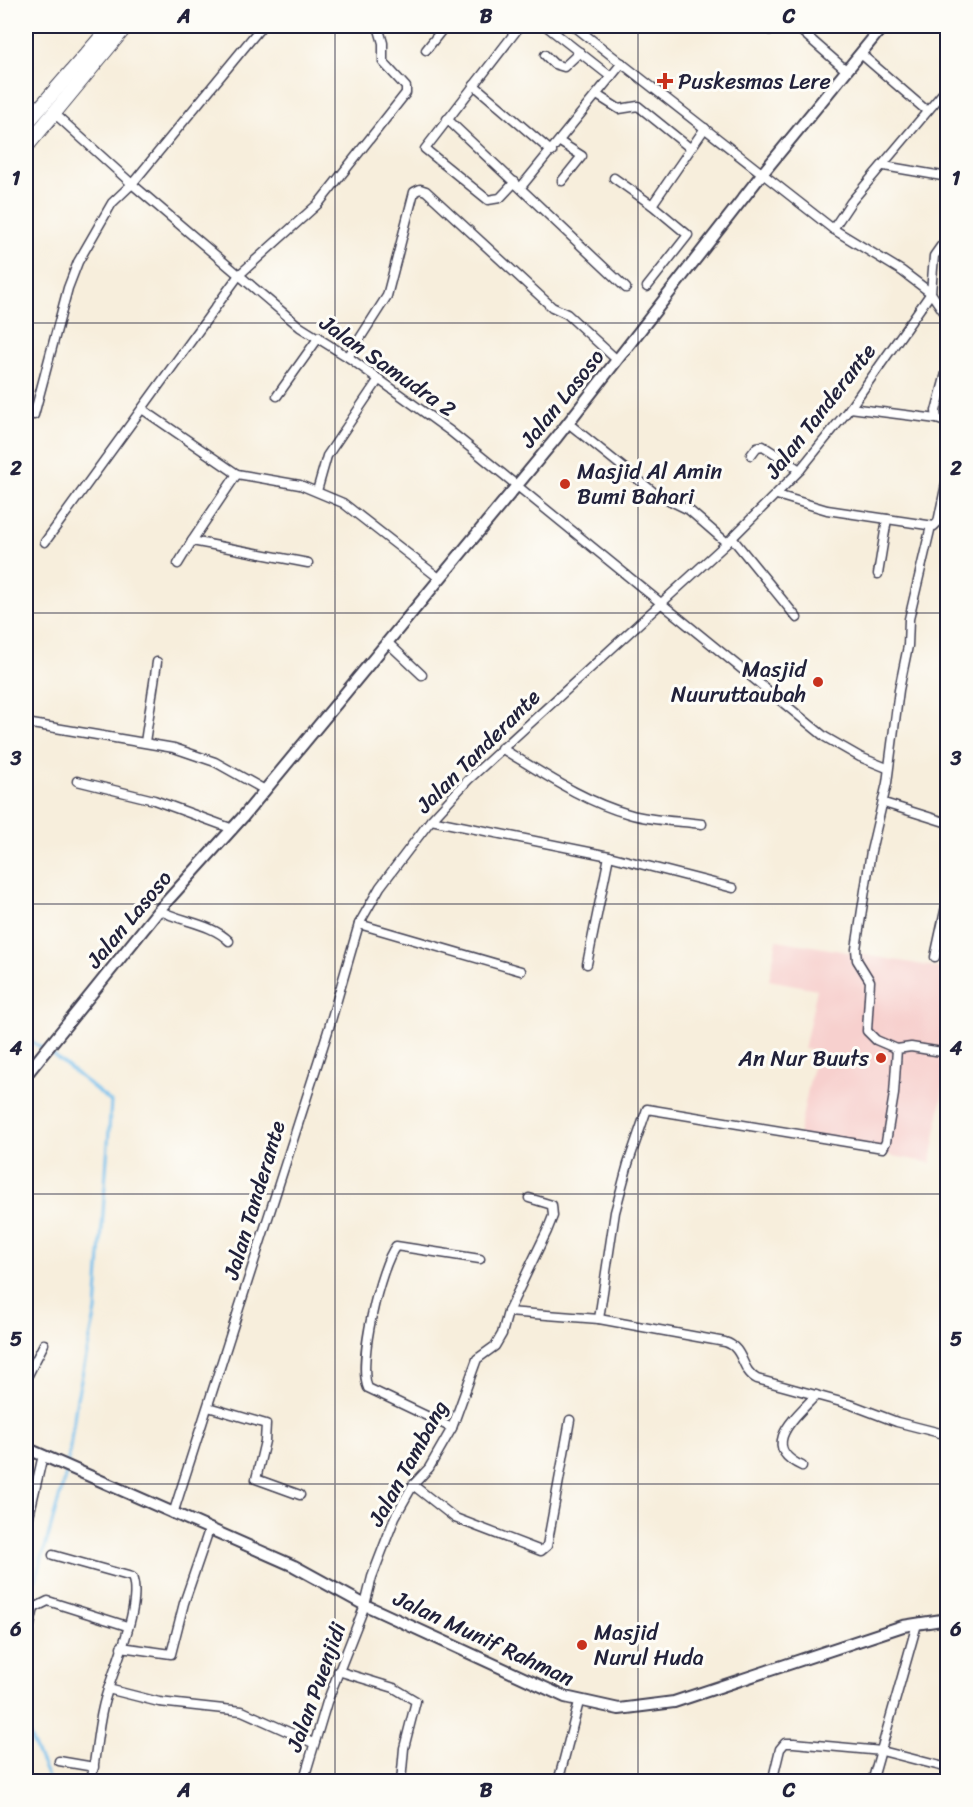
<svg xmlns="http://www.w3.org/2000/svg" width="973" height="1807" font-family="Sriracha,sans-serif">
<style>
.built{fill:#f7d0ce}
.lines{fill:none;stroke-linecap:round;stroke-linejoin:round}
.stream{stroke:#73beec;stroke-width:3}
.minor-casing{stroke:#424153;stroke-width:11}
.tertiary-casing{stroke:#424153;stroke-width:14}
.trunk-casing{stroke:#424153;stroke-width:16}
.minor{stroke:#fff;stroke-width:8}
.tertiary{stroke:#fff;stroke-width:10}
.trunk{stroke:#fff;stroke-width:14}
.grid{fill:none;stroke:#22223b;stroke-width:1.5;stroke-opacity:0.55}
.poi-dot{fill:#c8321e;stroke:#fdfcf7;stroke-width:2}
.labels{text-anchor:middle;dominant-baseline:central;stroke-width:6;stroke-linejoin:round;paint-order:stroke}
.poi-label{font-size:22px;fill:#22223b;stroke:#fdfcf7;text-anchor:start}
.street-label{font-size:22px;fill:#22223b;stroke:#fdfcf7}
.neatline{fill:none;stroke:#22223b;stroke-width:2}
.grid-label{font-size:20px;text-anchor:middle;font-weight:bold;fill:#22223b}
</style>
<rect width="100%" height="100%" fill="#fdfcf7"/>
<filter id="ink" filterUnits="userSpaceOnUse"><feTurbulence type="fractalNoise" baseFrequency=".0167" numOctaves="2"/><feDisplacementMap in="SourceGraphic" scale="12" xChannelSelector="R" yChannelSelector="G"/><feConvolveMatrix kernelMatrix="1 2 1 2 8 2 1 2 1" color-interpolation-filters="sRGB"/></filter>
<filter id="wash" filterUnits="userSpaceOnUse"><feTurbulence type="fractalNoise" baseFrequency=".008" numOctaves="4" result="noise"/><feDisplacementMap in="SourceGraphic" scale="24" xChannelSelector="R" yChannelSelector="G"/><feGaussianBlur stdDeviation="1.35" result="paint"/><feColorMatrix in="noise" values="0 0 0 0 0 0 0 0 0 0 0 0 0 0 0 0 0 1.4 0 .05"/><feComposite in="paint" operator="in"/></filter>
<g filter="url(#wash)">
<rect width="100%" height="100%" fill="#f7eedc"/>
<!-- built -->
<polygon class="built" points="777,940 947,969 947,1066 931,1163 798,1138 816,1050 804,1049 817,989 769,980"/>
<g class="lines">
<!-- stream -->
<g class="stream">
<polyline points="26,1038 52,1054 111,1102 96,1311 77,1398 66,1474 36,1579 26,1584"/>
<polyline points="26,1728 50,1782"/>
</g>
</g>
</g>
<g filter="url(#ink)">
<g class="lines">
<defs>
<g id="minor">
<polyline points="546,26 611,77"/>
<polyline points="574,26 833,229"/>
<polyline points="762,26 770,30 779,26"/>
<polyline points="799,29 847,71"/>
<polyline points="426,50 445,26"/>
<polyline points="861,54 927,111"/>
<polyline points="545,55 554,64 564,67 580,52"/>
<polyline points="474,85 552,152"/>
<polyline points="948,87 851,202 833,229 902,271 931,293 948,318"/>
<polyline points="597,95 619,109 638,106 690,148"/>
<polyline points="54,113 132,184 300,327 348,357 450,431 825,737 860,757 887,768"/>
<polyline points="447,119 626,288"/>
<polyline points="560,142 582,156 562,181"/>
<polyline points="884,166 948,177"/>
<polyline points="614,178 652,205 705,128"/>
<polyline points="515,182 500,198 488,200 425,149 520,26"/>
<polyline points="521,187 622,63"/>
<polyline points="647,287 688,235 652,205"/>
<polyline points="348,357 387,296 414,192 420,189 426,191 552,307 567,314 617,360"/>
<polyline points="948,366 936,411 937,419 948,423"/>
<polyline points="277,396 319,337"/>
<polyline points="850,408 937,419"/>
<polyline points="142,409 237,474 300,485 343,503 439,578"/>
<polyline points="34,415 68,288 78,262 112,203 132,184 262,26"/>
<polyline points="568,423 656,494 689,510 727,543"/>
<polyline points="751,455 757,447 763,446 800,470"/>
<polyline points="237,474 192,541 308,563"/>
<polyline points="317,491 327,456 379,379"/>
<polyline points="777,495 827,510 934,526 938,522 948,474"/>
<polyline points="732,538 797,618"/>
<polyline points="45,542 239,275 319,203 406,93 406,87 383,62 383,43 378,26"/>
<polyline points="178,564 192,541"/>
<polyline points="878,574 887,519"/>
<polyline points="387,642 422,675"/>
<polyline points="26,723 174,748 215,762 265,790"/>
<polyline points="145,742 157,662"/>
<path d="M501 748C541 772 584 802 629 814 652 821 678 821 702 824"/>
<polyline points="77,781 154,800 233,829"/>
<polyline points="884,803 948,823"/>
<polyline points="431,820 609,856 733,888"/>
<path d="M159 910C181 922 211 923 229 941"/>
<polyline points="359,924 521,971"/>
<polyline points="935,957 948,897"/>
<polyline points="587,964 609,856"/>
<polyline points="897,1049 876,1040 867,1031 870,981 857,960 856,949 871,851 887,783 899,690 908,646 909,619 931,526"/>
<path d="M508 1312 599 1319 725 1342C745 1348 740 1370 757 1379L852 1405 897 1422 948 1435"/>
<polyline points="599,1319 615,1212 628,1164 647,1109 883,1148 886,1142 894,1094 897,1049 911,1047 948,1053"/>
<polyline points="26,1379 44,1344"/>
<polyline points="208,1407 266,1424 265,1441 256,1479 300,1495"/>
<path d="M452 1428 368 1388C357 1364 380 1266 396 1246L480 1259"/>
<path d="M802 1466C758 1446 796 1417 816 1395"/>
<polyline points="413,1485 455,1518 541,1551 547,1546 570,1420"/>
<polyline points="173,1514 328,1031 359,924 380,887 431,820 468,780 727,543 800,470 850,408 931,293 934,256 941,246 948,245"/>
<polyline points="26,1529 43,1455"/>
<path d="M53 1555 132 1577C144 1605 110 1675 103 1707 97 1732 96 1757 91 1782"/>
<polyline points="26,1642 34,1608 48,1601 127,1626"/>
<polyline points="121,1647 171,1654 184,1603 209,1530"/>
<polyline points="338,1671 394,1688 416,1701 404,1748 401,1782"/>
<polyline points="108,1689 159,1702 242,1711 313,1743"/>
<polyline points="59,1761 94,1767"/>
<polyline points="303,1782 327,1702 365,1605 372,1577 395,1517 413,1485 429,1468 452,1428 477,1359 495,1346 502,1334 508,1312 547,1231 553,1216 552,1205 529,1198"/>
<polyline points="558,1782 579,1702"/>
<polyline points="772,1782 780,1749 785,1743 794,1743 882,1751 948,1768"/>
<polyline points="872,1782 917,1624"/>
</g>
<g id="tertiary">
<polyline points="26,1075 159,910 242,818 557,437 762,174 883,26"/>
<polyline points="26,1448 294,1566 365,1605 565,1697 619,1709 674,1702 903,1626 948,1619"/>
</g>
<g id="trunk">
<polyline points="26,124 111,26"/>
<polyline points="26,147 126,26"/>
</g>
</defs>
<!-- minor casing -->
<use href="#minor" class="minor-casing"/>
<!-- tertiary casing -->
<use href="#tertiary" class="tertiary-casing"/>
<!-- trunk casing -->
<use href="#trunk" class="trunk-casing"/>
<!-- minor -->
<use href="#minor" class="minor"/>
<!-- tertiary -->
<use href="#tertiary" class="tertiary"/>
<!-- trunk -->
<use href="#trunk" class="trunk"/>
</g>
</g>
<!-- grid -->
<path class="grid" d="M335 26V1782M638 26V1782M26 323H948M26 613H948M26 904H948M26 1194H948M26 1484H948"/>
<!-- markers -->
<g class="poi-dot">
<path d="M662 72h6v6h6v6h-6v6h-6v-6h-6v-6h6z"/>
<circle cx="565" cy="484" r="6"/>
<circle cx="818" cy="682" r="6"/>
<circle cx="881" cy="1058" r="6"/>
<circle cx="582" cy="1645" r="6"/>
</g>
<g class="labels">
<!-- poi labels -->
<g class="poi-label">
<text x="678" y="81">Puskesmas Lere</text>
<text x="577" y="471">Masjid Al Amin<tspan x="577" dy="25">Bumi Bahari</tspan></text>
<text x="806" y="669" text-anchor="end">Masjid<tspan x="806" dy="25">Nuuruttaubah</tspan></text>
<text x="869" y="1058" text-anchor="end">An Nur Buuts</text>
<text x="594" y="1632">Masjid<tspan x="594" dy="25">Nurul Huda</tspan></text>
</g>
<!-- street labels -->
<g class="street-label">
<text transform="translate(388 366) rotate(35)">Jalan Samudra 2</text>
<text transform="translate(562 398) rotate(-51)">Jalan Lasoso</text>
<text transform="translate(820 411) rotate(-52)">Jalan Tanderante</text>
<text transform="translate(478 751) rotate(-45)">Jalan Tanderante</text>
<text transform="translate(129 919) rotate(-50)">Jalan Lasoso</text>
<text transform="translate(254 1200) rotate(-73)">Jalan Tanderante</text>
<text transform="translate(408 1463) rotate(-61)">Jalan Tambang</text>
<text transform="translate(484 1638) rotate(25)">Jalan Munif Rahman</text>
<text transform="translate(316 1687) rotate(-70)">Jalan Puenjidi</text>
</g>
</g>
<!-- margin -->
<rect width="973" height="1807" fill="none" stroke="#fdfcf7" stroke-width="66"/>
<rect x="33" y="33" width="907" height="1741" class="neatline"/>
<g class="grid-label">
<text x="184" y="23">A</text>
<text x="486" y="23">B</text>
<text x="789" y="23">C</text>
<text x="16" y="185">1</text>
<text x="956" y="185">1</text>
<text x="16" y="475">2</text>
<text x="956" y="475">2</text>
<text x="16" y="765">3</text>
<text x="956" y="765">3</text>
<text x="16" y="1055">4</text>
<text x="956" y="1055">4</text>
<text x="16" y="1346">5</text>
<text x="956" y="1346">5</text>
<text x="16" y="1636">6</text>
<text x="956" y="1636">6</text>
<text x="184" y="1797">A</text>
<text x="486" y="1797">B</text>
<text x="789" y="1797">C</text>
</g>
</svg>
